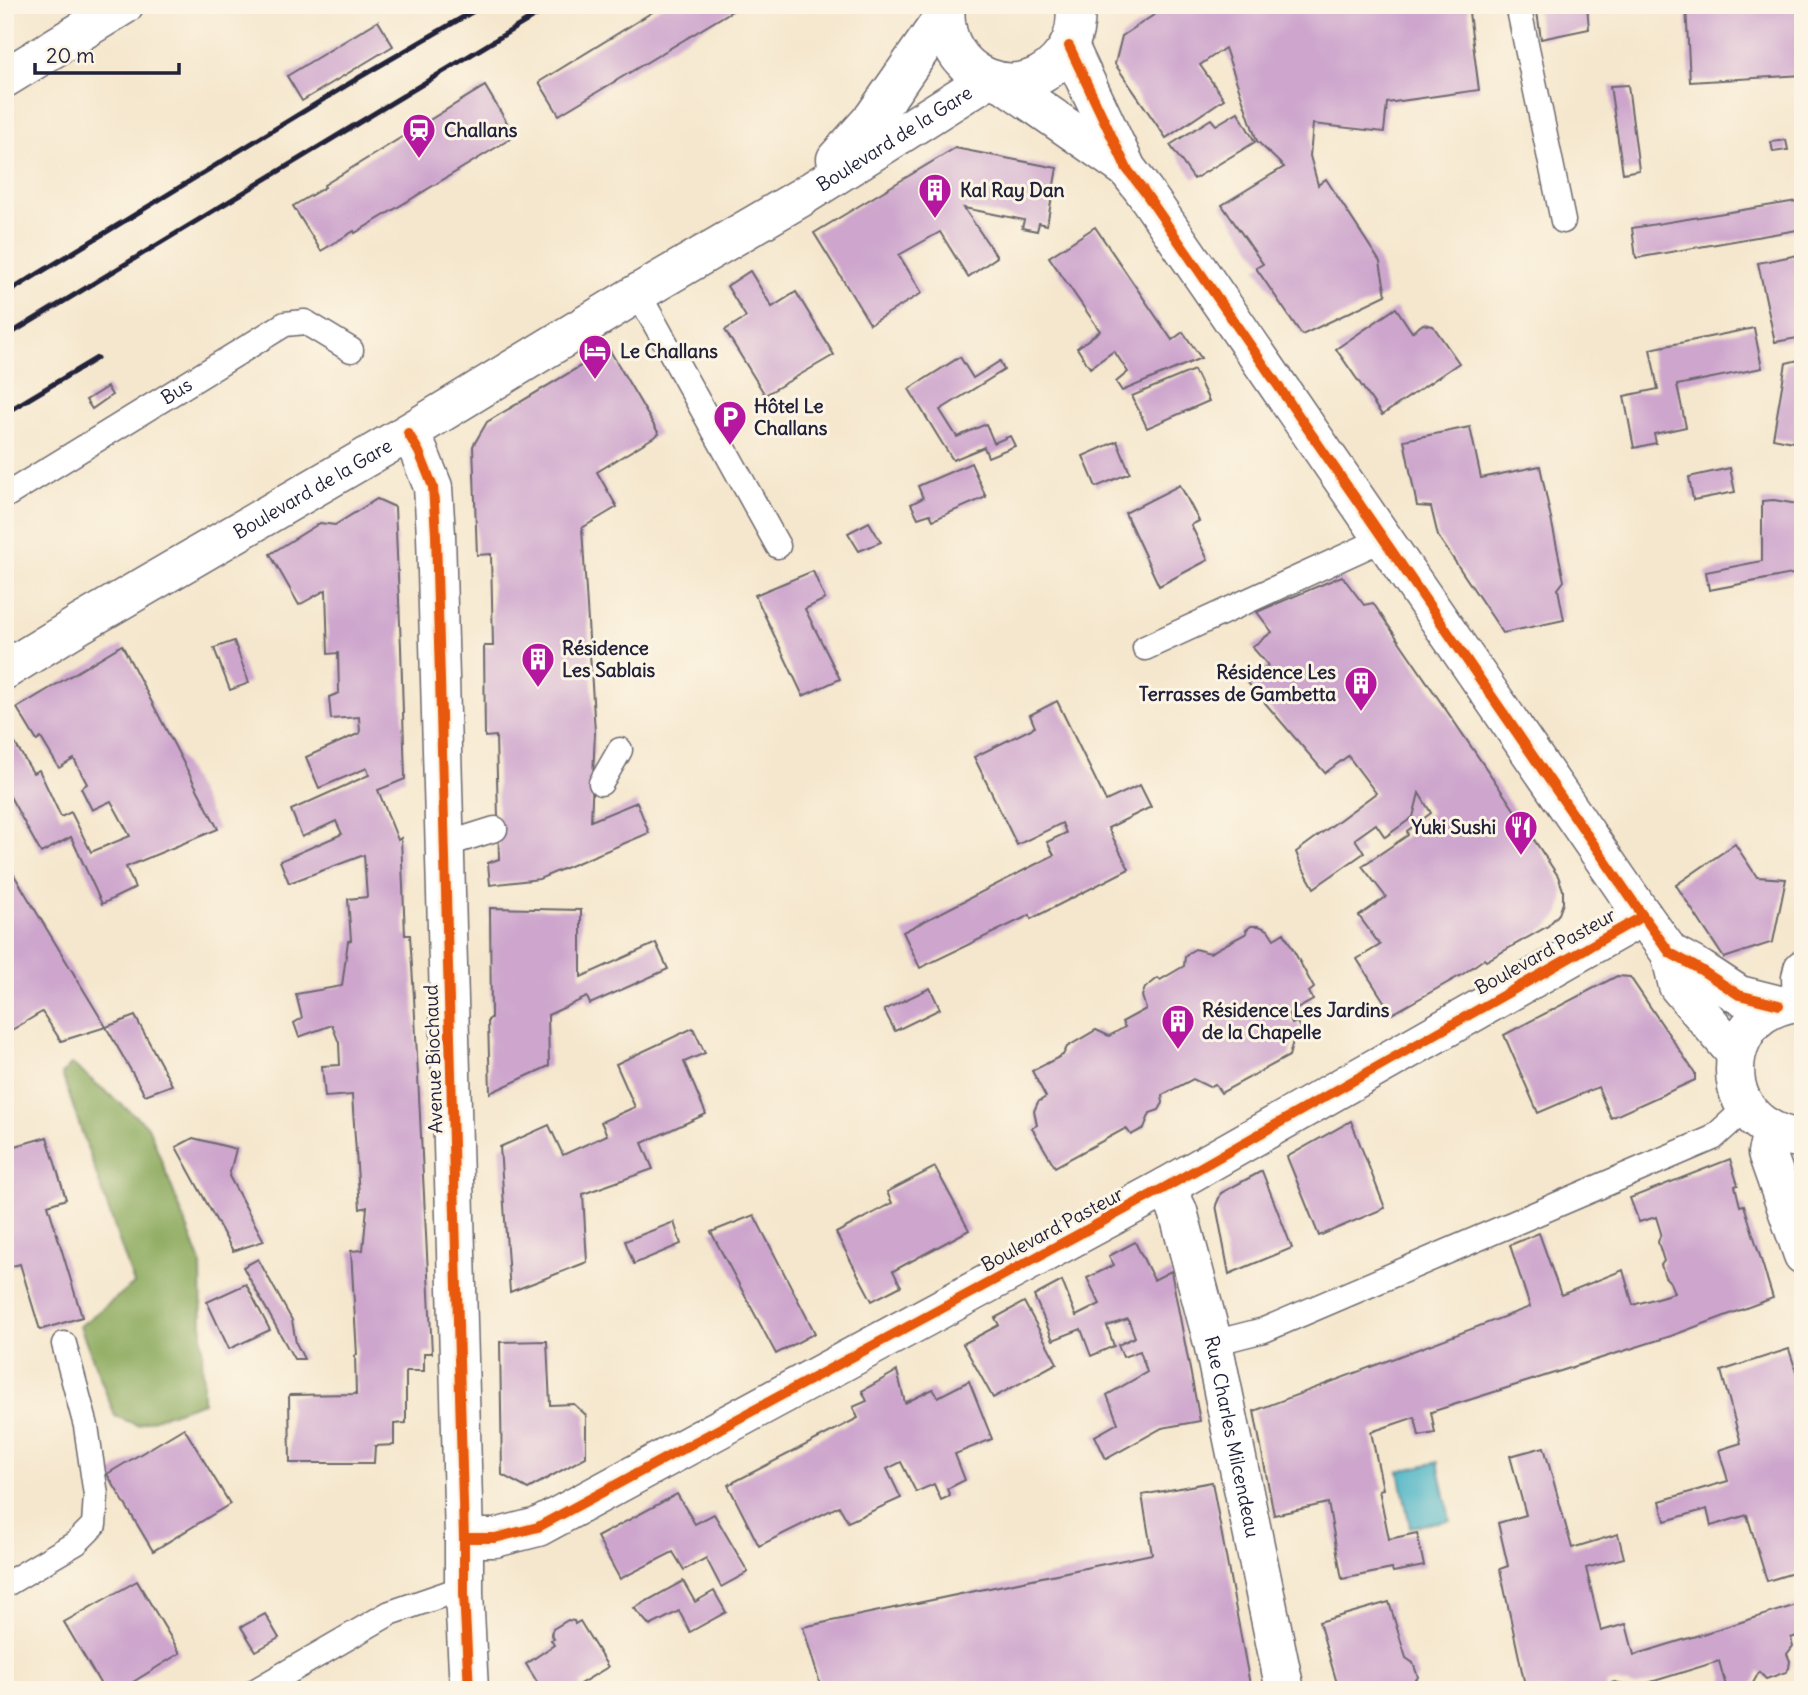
<svg xmlns="http://www.w3.org/2000/svg" width="1808" height="1695" font-family="Delius,sans-serif">
<style>
.forest{fill:#8aa95c;stroke:#56664c;stroke-width:2}
.water{fill:#47b2c5;stroke:#346a80;stroke-width:2}
.building{fill:#cea6cd}
.lines{fill:none;stroke-linecap:round;stroke-linejoin:round}
.service-casing{stroke:#6c676e;stroke-width:27}
.minor-casing{stroke:#6c676e;stroke-width:41}
.tertiary-casing{stroke:#6c676e;stroke-width:41}
.secondary-casing{stroke:#6c676e;stroke-width:41}
.service{stroke:#fff;stroke-width:24}
.minor{stroke:#fff;stroke-width:38}
.tertiary{stroke:#fff;stroke-width:38}
.secondary{stroke:#fff;stroke-width:38}
.rail{stroke:#22223b;stroke-width:5}
.cycleway-casing{stroke:#fcf5e5;stroke-width:15}
.cycleway{stroke:#e8590c;stroke-width:10}
.labels{text-anchor:middle;dominant-baseline:central;stroke-width:6;stroke-linejoin:round;paint-order:stroke}
.poi-label{font-size:19px;font-weight:bold;fill:#22223b;stroke:#fcf5e5;text-anchor:start}
.street-label{font-size:19px;fill:#22223b;stroke:#fcf5e5}
</style>
<rect width="100%" height="100%" fill="#fcf5e5"/>
<filter id="ink" filterUnits="userSpaceOnUse"><feTurbulence type="fractalNoise" baseFrequency=".0143" numOctaves="2"/><feDisplacementMap in="SourceGraphic" scale="14" xChannelSelector="R" yChannelSelector="G"/><feConvolveMatrix kernelMatrix="1 2 1 2 8 2 1 2 1" color-interpolation-filters="sRGB"/></filter>
<filter id="wash" filterUnits="userSpaceOnUse"><feTurbulence type="fractalNoise" baseFrequency=".00686" numOctaves="4" result="noise"/><feDisplacementMap in="SourceGraphic" scale="28" xChannelSelector="R" yChannelSelector="G"/><feGaussianBlur stdDeviation="1.57" result="paint"/><feColorMatrix in="noise" values="0 0 0 0 0 0 0 0 0 0 0 0 0 0 0 0 0 1.4 0 .05"/><feComposite in="paint" operator="in"/></filter>
<g filter="url(#wash)">
<rect width="100%" height="100%" fill="#f5e7cd"/>
<!-- forest -->
<polygon class="forest" points="72,1064 148,1126 201,1263 203,1402 137,1425 115,1416 80,1326 134,1284 62,1074"/>
<!-- water -->
<polygon class="water" points="1438,1462 1450,1520 1410,1527 1399,1471"/>
<g id="blocks">
<!-- building -->
<g class="building">
<polygon points="664,5 742,5 559,115 539,82"/>
<polygon points="1169,5 1468,5 1479,90 1387,103 1384,132 1313,124 1310,156 1318,185 1326,179 1380,262 1386,295 1302,335 1256,268 1263,264 1222,205 1284,167 1257,141 1225,48 1200,65 1224,99 1166,138 1115,64 1122,36"/>
<polygon points="1536,5 1587,5 1589,29 1541,39"/>
<polygon points="1686,5 1803,5 1803,75 1690,82"/>
<polygon points="378,21 393,46 302,101 287,76"/>
<polygon points="1628,85 1639,170 1623,173 1610,86"/>
<polygon points="485,86 515,136 355,233 354,231 321,251 293,206 325,187 324,185"/>
<polygon points="1238,112 1255,142 1194,179 1170,145 1211,119 1216,125"/>
<polygon points="1786,140 1788,150 1773,152 1771,142"/>
<polygon points="955,148 1057,168 1047,225 1039,223 1037,231 1022,228 1024,220 964,208 997,257 968,277 940,232 899,255 922,293 870,324 814,233"/>
<polygon points="1803,200 1803,229 1636,258 1632,228"/>
<polygon points="1095,227 1172,340 1183,332 1201,358 1122,391 1116,382 1128,372 1114,351 1090,368 1077,348 1100,331 1049,257"/>
<polygon points="1803,254 1803,337 1775,342 1758,263"/>
<polygon points="750,271 772,307 796,292 834,355 765,395 725,330 746,317 727,286"/>
<polygon points="1396,308 1412,332 1423,324 1433,326 1459,363 1382,415 1336,349"/>
<polygon points="1754,328 1762,368 1677,385 1686,427 1654,434 1656,443 1634,448 1624,396 1658,389 1650,349"/>
<polygon points="609,349 659,434 597,472 617,507 582,528 595,732 591,821 637,802 649,833 539,879 490,885 488,863 499,859 496,736 485,737 484,646 493,646 491,554 477,555 473,446 487,422"/>
<polygon points="960,357 973,378 1000,361 1004,370 940,410 957,437 986,424 994,443 1010,436 1015,446 988,457 984,447 953,460 942,443 909,389"/>
<polygon points="1803,359 1803,444 1773,438 1786,363"/>
<polygon points="1194,370 1209,401 1147,428 1132,396"/>
<polygon points="107,387 112,395 92,409 86,400"/>
<polygon points="1470,427 1481,478 1540,466 1564,581 1558,589 1564,620 1503,633 1438,536 1431,507 1417,506 1404,440"/>
<polygon points="1117,441 1130,473 1096,487 1083,456"/>
<polygon points="971,463 986,497 933,520 930,514 918,518 911,504 923,498 918,486"/>
<polygon points="1730,468 1735,492 1693,500 1689,477"/>
<polygon points="1180,485 1199,521 1191,525 1208,560 1159,586 1125,513"/>
<polygon points="377,499 395,507 401,647 405,779 378,790 398,840 401,838 405,935 410,935 414,997 432,1353 424,1353 424,1371 406,1371 406,1423 394,1424 394,1445 375,1446 374,1463 290,1463 289,1395 356,1394 355,1355 357,1355 351,1251 363,1250 367,1207 360,1209 352,1095 325,1097 322,1066 340,1065 339,1043 332,1025 299,1037 294,1023 302,1018 296,994 342,986 348,941 351,940 348,899 367,897 364,855 289,883 280,861 342,834 336,821 302,837 291,810 369,775 367,768 319,788 306,757 360,733 359,717 331,719 329,697 339,693 338,653 328,654 326,590 299,605 270,554 320,523 335,525"/>
<polygon points="1774,500 1803,505 1803,572 1709,590 1706,572 1762,561 1762,501"/>
<polygon points="869,522 881,542 859,551 848,533"/>
<polygon points="813,571 825,599 805,609 840,679 803,696 755,595"/>
<polygon points="1342,576 1364,605 1373,603 1509,802 1558,876 1563,890 1563,903 1559,914 1548,926 1486,961 1484,959 1463,974 1392,1014 1357,959 1380,945 1359,916 1386,897 1362,866 1408,835 1407,831 1431,813 1419,793 1413,817 1385,837 1376,824 1355,839 1364,853 1314,888 1301,865 1296,852 1376,793 1348,756 1325,773 1248,683 1268,665 1252,647 1272,632 1257,612"/>
<polygon points="234,641 249,683 230,690 214,648"/>
<polygon points="122,645 218,829 126,867 135,888 102,904 71,837 41,853 8,793 5,795 5,727 33,773 39,770 61,817 71,812 91,852 130,836 111,801 92,810 81,788 87,784 74,759 59,768 41,738 37,741 17,708"/>
<polygon points="1057,701 1106,801 1140,785 1151,807 1108,828 1129,869 1031,919 1030,915 920,968 903,932 1054,855 1047,842 1066,833 1062,823 1017,845 974,757 1035,727 1030,715"/>
<polygon points="1735,844 1757,877 1786,879 1773,942 1724,958 1676,885"/>
<polygon points="11,870 106,1027 61,1041 42,1012 5,1034 5,873"/>
<polygon points="490,908 581,910 581,977 656,943 668,969 590,1004 587,997 548,1015 549,1066 490,1093 488,1020 491,1018"/>
<polygon points="1251,926 1259,926 1268,930 1274,939 1284,933 1314,988 1309,992 1313,1000 1288,1014 1292,1024 1297,1022 1301,1030 1299,1036 1293,1041 1289,1056 1221,1093 1215,1084 1209,1087 1193,1079 1162,1095 1163,1103 1159,1110 1150,1113 1144,1128 1131,1135 1126,1128 1055,1167 1032,1128 1037,1125 1034,1111 1038,1102 1046,1097 1032,1071 1063,1055 1067,1047 1096,1030 1109,1036 1125,1027 1122,1022 1146,1009 1142,996 1145,988 1158,978 1160,980 1184,966 1185,957 1190,952 1195,949 1210,953 1247,933 1246,930"/>
<polygon points="1617,976 1630,977 1695,1073 1695,1080 1611,1118 1598,1087 1538,1113 1504,1035"/>
<polygon points="930,988 940,1009 895,1031 884,1010"/>
<polygon points="135,1016 172,1085 145,1095 106,1027"/>
<polygon points="693,1028 705,1053 684,1062 706,1114 642,1143 653,1169 583,1194 587,1262 510,1292 500,1147 549,1125 563,1155 607,1135 601,1122 635,1107 616,1064"/>
<polygon points="1351,1121 1385,1208 1319,1236 1287,1157"/>
<polygon points="47,1137 66,1199 48,1205 82,1317 40,1330 20,1264 5,1268 5,1149"/>
<polygon points="193,1138 236,1149 229,1176 264,1241 233,1251 176,1147"/>
<polygon points="1730,1159 1738,1185 1735,1186 1740,1206 1744,1205 1773,1298 1671,1336 1431,1412 1435,1433 1419,1436 1415,1417 1371,1432 1383,1489 1379,1490 1389,1539 1417,1533 1424,1566 1393,1572 1392,1569 1342,1579 1328,1503 1274,1515 1254,1411 1530,1307 1510,1245 1539,1233 1561,1295 1623,1270 1633,1305 1674,1293 1670,1282 1665,1277 1661,1265 1664,1261 1658,1242 1661,1233 1656,1217 1639,1222 1630,1198"/>
<polygon points="935,1167 969,1230 893,1271 901,1286 872,1301 836,1233 892,1203 887,1192"/>
<polygon points="1262,1171 1292,1248 1229,1274 1216,1205 1221,1193"/>
<polygon points="754,1215 815,1333 776,1354 711,1232"/>
<polygon points="674,1222 681,1244 634,1264 625,1241"/>
<polygon points="1135,1242 1154,1280 1171,1271 1200,1421 1162,1428 1106,1459 1095,1436 1118,1423 1107,1395 1147,1372 1140,1351 1123,1357 1118,1345 1135,1337 1128,1319 1107,1326 1114,1346 1091,1356 1081,1329 1053,1340 1034,1296 1062,1281 1076,1316 1100,1304 1087,1278 1114,1265 1109,1256"/>
<polygon points="258,1259 292,1320 296,1343 304,1359 294,1359 243,1267"/>
<polygon points="246,1284 270,1330 229,1349 207,1302"/>
<polygon points="1024,1302 1057,1363 993,1398 963,1344 999,1325 995,1318"/>
<polygon points="547,1341 550,1405 574,1404 586,1415 586,1457 528,1489 502,1475 500,1342"/>
<polygon points="1789,1349 1803,1393 1803,1570 1767,1581 1747,1515 1711,1526 1707,1509 1665,1521 1660,1501 1728,1481 1719,1450 1741,1443 1721,1371"/>
<polygon points="897,1371 905,1403 933,1389 938,1397 969,1381 992,1439 955,1454 965,1480 947,1489 950,1496 941,1500 934,1484 916,1492 901,1462 887,1469 901,1498 848,1522 839,1506 759,1546 728,1485 858,1418 853,1407 867,1401 862,1391"/>
<polygon points="184,1428 230,1504 153,1551 107,1474"/>
<polygon points="1544,1447 1572,1548 1618,1534 1624,1558 1586,1568 1601,1631 1626,1624 1634,1655 1803,1603 1803,1634 1791,1638 1793,1646 1787,1654 1790,1661 1789,1668 1786,1672 1766,1679 1759,1672 1753,1683 1727,1690 1719,1661 1635,1687 1615,1682 1606,1684 1607,1690 1526,1690 1500,1569 1508,1566 1498,1523 1526,1515 1510,1456"/>
<polygon points="1212,1482 1251,1690 822,1690 803,1627 1152,1554 1142,1495"/>
<polygon points="677,1494 695,1524 714,1514 748,1572 721,1587 706,1558 684,1570 673,1552 620,1579 597,1537"/>
<polygon points="137,1581 180,1653 120,1690 104,1690 64,1622"/>
<polygon points="683,1581 695,1602 714,1591 726,1612 690,1632 679,1611 650,1626 634,1608"/>
<polygon points="1389,1602 1406,1658 1413,1663 1418,1677 1413,1684 1414,1690 1339,1690 1319,1622"/>
<polygon points="265,1614 279,1638 256,1651 241,1627"/>
<polygon points="568,1620 574,1621 575,1624 580,1621 608,1667 580,1684 581,1686 576,1690 542,1690 526,1664 554,1645 551,1640 554,1639 551,1633 553,1629"/>
</g>
</g>
</g>
<g filter="url(#ink)">
<use href="#blocks" fill-opacity="0" stroke="#6c676e" stroke-width="2"/>
<g class="lines">
<defs>
<g id="service">
<polyline points="1518,5 1563,221"/>
<polyline points="638,293 778,546"/>
<path id="s1" d="M5 496 285 324 305 322 351 350"/>
<polyline points="1145,648 1383,539"/>
<polyline points="601,783 620,750"/>
<polyline points="444,845 495,829"/>
<polyline points="1213,1343 1264,1330 1713,1138 1746,1108"/>
<polyline points="5,1585 76,1543 94,1525 96,1495 86,1426 64,1344"/>
<polyline points="257,1690 390,1613 451,1592 464,1593"/>
</g>
<g id="minor">
<polyline points="5,78 124,5"/>
<polyline points="408,433 419,452 433,487 436,535 464,1538 464,1593 469,1690"/>
<polyline points="1802,1001 1801,978 1803,969"/>
<path id="s2" d="M1166 1187 1178 1211 1213 1343 1285 1690"/>
<polyline points="464,1538 495,1538 538,1527 1166,1187 1643,916"/>
</g>
<g id="tertiary">
<polyline points="1069,46 1127,169 1144,191 1643,916 1670,953 1701,970 1739,995 1779,1005"/>
<polyline points="1002,82 1124,167"/>
<polyline points="1670,953 1678,986 1736,1054"/>
<path d="M1797 1002C1784 1004 1773 1007 1762 1015 1726 1041 1726 1099 1762 1124 1774 1132 1788 1138 1803 1138"/>
<polyline points="1772,1131 1767,1153 1803,1255"/>
</g>
<g id="secondary">
<path d="M946 5C938 76 1024 112 1065 52 1074 39 1077 21 1075 5"/>
<polyline points="836,159 873,118 944,16"/>
<path id="s3" d="M5 670 80 624 408 433 638 293 800 198 988 79"/>
</g>
</defs>
<!-- service casing -->
<use href="#service" class="service-casing"/>
<!-- minor casing -->
<use href="#minor" class="minor-casing"/>
<!-- tertiary casing -->
<use href="#tertiary" class="tertiary-casing"/>
<!-- secondary casing -->
<use href="#secondary" class="secondary-casing"/>
<!-- service -->
<use href="#service" class="service"/>
<!-- minor -->
<use href="#minor" class="minor"/>
<!-- tertiary -->
<use href="#tertiary" class="tertiary"/>
<!-- secondary -->
<use href="#secondary" class="secondary"/>
<!-- rail -->
<g class="rail">
<polyline points="5,294 360,77 484,5"/>
<polyline points="5,337 553,5"/>
<polyline points="5,413 97,358"/>
</g>
<defs>
<g id="cycleway">
<polyline points="1069,46 1127,169 1144,191 1643,916 1670,953 1701,970 1739,995 1779,1005"/>
<polyline points="408,433 419,452 433,487 436,535 464,1538 464,1593 469,1690"/>
<polyline points="464,1538 495,1538 538,1527 1166,1187 1643,916"/>
</g>
</defs>
<!-- cycleway casing -->
<use href="#cycleway" class="cycleway-casing"/>
<!-- cycleway -->
<use href="#cycleway" class="cycleway"/>
</g>
</g>
<!-- icons -->
<defs>
<symbol id="station-pin" viewBox="-11 -11 22 30"><path d="M0 17L-7.5 6A9.5 9.5 0 1 1 7.5 6Z" fill="#b5179e" stroke="#fcf5e5"/><path d="M-3-6H3Q5-6 5-4V2Q5 4 3 4L4.5 6H3L1.5 4h-3L-3 6H-4.5L-3 4Q-5 4-5 2V-4Q-5-6-3-6ZM-3.5-4v3h7v-3ZM-3.5 1v1.5H-2V1ZM2 1v1.5H3.5V1Z" fill="#fff"/></symbol>
<symbol id="building-pin" viewBox="-11 -11 22 30"><path d="M0 17L-7.5 6A9.5 9.5 0 1 1 7.5 6Z" fill="#b5179e" stroke="#fcf5e5"/><path d="M-4-6H4V6H1V3H-1V6H-4ZM-2.5-4.3h1.7v1.8h-1.7ZM.8-4.3h1.7v1.8H.8ZM-2.5-1h1.7V.8h-1.7ZM.8-1h1.7V.8H.8Z" fill="#fff"/></symbol>
<symbol id="hotel-pin" viewBox="-11 -11 22 30"><path d="M0 17L-7.5 6A9.5 9.5 0 1 1 7.5 6Z" fill="#b5179e" stroke="#fcf5e5"/><path d="M-6-4.5h1.5V1H6V5H4.5V3h-9V5H-6ZM-4 0a1.8 1.8 0 1 1 3.6 0ZM.5 0V-2.5h3Q6-2.5 6 0Z" fill="#fff"/></symbol>
<symbol id="parking-pin" viewBox="-11 -11 22 30"><path d="M0 17L-7.5 6A9.5 9.5 0 1 1 7.5 6Z" fill="#b5179e" stroke="#fcf5e5"/><path d="M-3.5-5.5H1a3.5 3.5 0 0 1 0 7H-1V5.5H-3.5ZM-1-3.4V-.6H.8a1.4 1.4 0 0 0 0-2.8Z" fill="#fff"/></symbol>
<symbol id="restaurant-pin" viewBox="-11 -11 22 30"><path d="M0 17L-7.5 6A9.5 9.5 0 1 1 7.5 6Z" fill="#b5179e" stroke="#fcf5e5"/><path d="M-5-6h1v4h1v-4h1v4h1v-4h1v5L-1.5 .5V6h-2V.5L-5-1ZM5-6V6H3V1.5H1.5Q1.5-4 5-6Z" fill="#fff"/></symbol>
</defs>
<g fill-rule="evenodd">
<use href="#station-pin" x="400" y="111" width="38" height="52"/>
<use href="#building-pin" x="916" y="171" width="38" height="52"/>
<use href="#hotel-pin" x="576" y="332" width="38" height="52"/>
<use href="#parking-pin" x="711" y="398" width="38" height="52"/>
<use href="#building-pin" x="519" y="640" width="38" height="52"/>
<use href="#building-pin" x="1342" y="664" width="38" height="52"/>
<use href="#restaurant-pin" x="1502" y="808" width="38" height="52"/>
<use href="#building-pin" x="1159" y="1002" width="38" height="52"/>
</g>
<g class="labels">
<!-- poi labels -->
<g class="poi-label">
<text x="444" y="130">Challans</text>
<text x="960" y="190">Kal Ray Dan</text>
<text x="620" y="351">Le Challans</text>
<text x="754" y="406">Hôtel Le<tspan x="754" dy="22">Challans</tspan></text>
<text x="562" y="648">Résidence<tspan x="562" dy="22">Les Sablais</tspan></text>
<text x="1336" y="672" text-anchor="end">Résidence Les<tspan x="1336" dy="22">Terrasses de Gambetta</tspan></text>
<text x="1496" y="827" text-anchor="end">Yuki Sushi</text>
<text x="1202" y="1010">Résidence Les Jardins<tspan x="1202" dy="22">de la Chapelle</tspan></text>
</g>
<!-- street labels -->
<g class="street-label">
<text stroke="none"><textPath href="#s3" startOffset="1036">Boulevard de la Gare</textPath></text>
<text stroke="none"><textPath href="#s1" startOffset="201">Bus</textPath></text>
<text stroke="none"><textPath href="#s3" startOffset="357">Boulevard de la Gare</textPath></text>
<text transform="translate(1545 951) rotate(-29)">Boulevard Pasteur</text>
<text transform="translate(433 1059) rotate(-92)">Avenue Biochaud</text>
<text transform="translate(1052 1229) rotate(-28)">Boulevard Pasteur</text>
<text stroke="none"><textPath href="#s2" startOffset="259">Rue Charles Milcendeau</textPath></text>
</g>
</g>
<!-- margin -->
<rect width="1808" height="1695" fill="none" stroke="#fcf5e5" stroke-width="28"/>
<!-- scale -->
<path d="M35 63v10h144v-10" fill="none" stroke="#22223b" stroke-width="3.5"/>
<text x="46" y="63" font-size="21" fill="#22223b" stroke="#fcf5e5" stroke-width="5" paint-order="stroke">20 m</text>
</svg>
